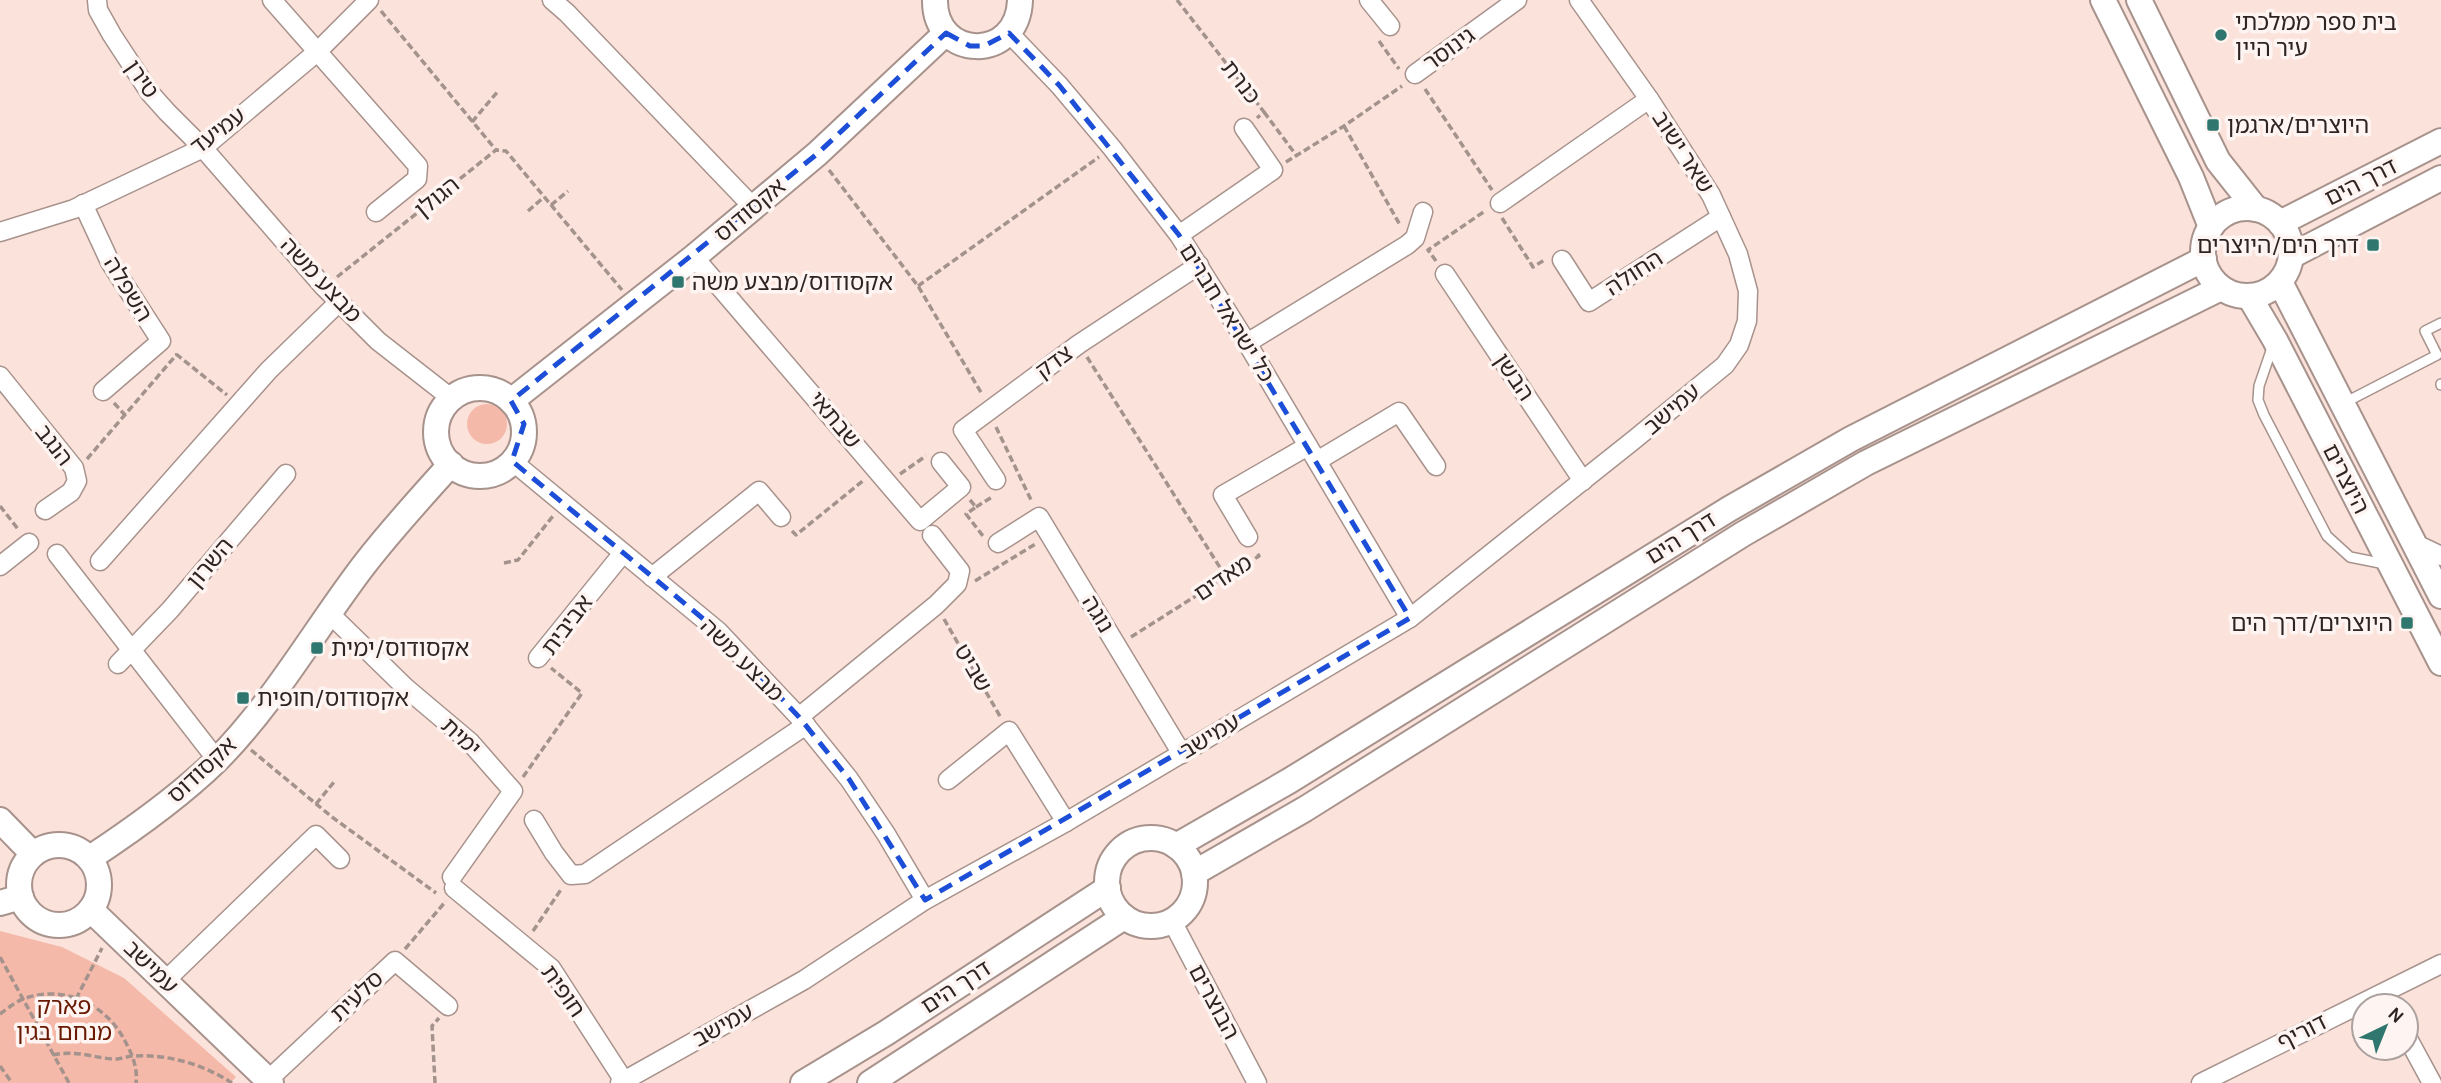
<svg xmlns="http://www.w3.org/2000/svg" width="2441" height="1083" font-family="Karla,'Noto Sans Hebrew',sans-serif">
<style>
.green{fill:#f5b9a9}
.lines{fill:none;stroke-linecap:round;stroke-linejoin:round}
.lane-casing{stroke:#a8928c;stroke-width:12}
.street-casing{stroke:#a8928c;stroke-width:21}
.secondary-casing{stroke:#a8928c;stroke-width:28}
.path{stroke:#a4928d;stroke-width:3.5;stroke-dasharray:7 3.5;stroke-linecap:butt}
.lane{stroke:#fff;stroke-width:9}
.street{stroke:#fff;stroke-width:18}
.secondary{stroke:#fff;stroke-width:24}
.marked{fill:none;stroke:#1d4ed8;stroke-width:5;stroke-dasharray:14 9;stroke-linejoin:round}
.poi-dot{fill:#2f766f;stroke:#fef4f1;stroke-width:2.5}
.labels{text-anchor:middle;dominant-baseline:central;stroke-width:7;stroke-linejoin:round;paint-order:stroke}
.poi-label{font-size:23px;fill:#2e2523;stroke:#fef4f1;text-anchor:start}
.street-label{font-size:23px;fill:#2e2523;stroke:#fef4f1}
.park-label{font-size:23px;fill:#681902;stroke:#fef4f1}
</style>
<rect width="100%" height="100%" fill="#fbe3dc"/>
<!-- green -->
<g class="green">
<circle cx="487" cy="424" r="20"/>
<polygon points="0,931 62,947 124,978 236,1077 230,1083 0,1083"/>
</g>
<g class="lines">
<defs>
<g id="lane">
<polyline points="2273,345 2259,386 2258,400 2264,415 2327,536 2350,557 2385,564"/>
<polyline points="2441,384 2441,385"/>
<polyline points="2344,403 2437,355 2425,331 2441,323"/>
</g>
<g id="street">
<polyline points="97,0 98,10 112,35 150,93 167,112 203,148 324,287 378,341 451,398"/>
<polyline points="272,0 418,166 417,179 376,212"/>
<polyline points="552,0 567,13 753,207"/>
<polyline points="1369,0 1390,26"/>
<polyline points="1009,33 1059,85 1112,148 1179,235 1247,343 1410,618"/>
<polyline points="1415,74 1517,0"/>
<polyline points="1500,203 1649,99"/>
<polyline points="83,204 110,262 161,341 103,391"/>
<polyline points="0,232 74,209 203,148 317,52 369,0"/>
<polyline points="1179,235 1273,170 1244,128"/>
<polyline points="694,257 920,521 961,487 941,462"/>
<polyline points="1562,260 1589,302 1721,217"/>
<polyline points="1445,274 1583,481"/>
<polyline points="1247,343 1407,245 1415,238 1423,212"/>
<polyline points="0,376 74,468 77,481 71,492 45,510"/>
<polyline points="512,461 718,631 799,717 849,779 886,834 925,900"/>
<polyline points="1317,461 1399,412 1436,466"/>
<polyline points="996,480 963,430 1079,344 1199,265"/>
<polyline points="1248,537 1223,495 1308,446"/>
<polyline points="998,543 1039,517 1182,754"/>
<polyline points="2414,543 2441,556"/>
<polyline points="57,554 217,760"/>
<polyline points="100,561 269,370 339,302"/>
<polyline points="0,566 29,543"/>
<polyline points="652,577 759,491 781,517"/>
<polyline points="329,613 406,688 470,742 513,791 452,877"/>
<polyline points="538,658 623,553"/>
<polyline points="118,664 170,610 286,474"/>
<polyline points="799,717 936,605 957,584 960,571 932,535"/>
<polyline points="948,780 1009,731 1066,822"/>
<polyline points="534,820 554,853 571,875 585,874 806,725"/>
<polyline points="454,888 551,968 624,1081"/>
<polyline points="1172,921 1257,1083"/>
<polyline points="165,981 316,835 340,859"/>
<polyline points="2406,1035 2432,1083"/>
<polyline points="268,1080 395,961 448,1006"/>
<polyline points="620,1083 804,980 925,900 1066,822 1410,618 1635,439 1725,365 1739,345 1747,321 1748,291 1738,254 1711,195 1649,99 1579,0"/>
<polyline points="2201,1083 2441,964"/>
</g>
<g id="secondary">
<path d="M935 0C934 60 1018 63 1020 0"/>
<polyline points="2103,0 2191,177 2211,227"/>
<polyline points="2139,0 2218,161 2256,209"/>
<circle cx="2247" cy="252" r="44"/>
<polyline points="2280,223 2441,141"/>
<polyline points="2291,256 2441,178"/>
<polyline points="2280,282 2441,596"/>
<polyline points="2249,296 2275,340 2441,663"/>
<circle cx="480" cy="432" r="44"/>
<polyline points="511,401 694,257 817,154 946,33"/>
<polyline points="0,820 33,854"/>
<circle cx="1151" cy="882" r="44"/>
<circle cx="59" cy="885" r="40"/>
<polyline points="1176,846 1289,781 1729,509 1851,439 2204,259"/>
<path d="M90 858C134 829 178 798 216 761 274 703 315 629 364 565 391 530 421 497 451 464"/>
<polyline points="1194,873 1305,809 1743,534 1866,463 2221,288"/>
<polyline points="0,903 21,897"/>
<polyline points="91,910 271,1083"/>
<polyline points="803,1083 886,1033 1108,888"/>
<polyline points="870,1083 1124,917"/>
</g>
</defs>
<!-- lane casing -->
<use href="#lane" class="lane-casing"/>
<!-- street casing -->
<use href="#street" class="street-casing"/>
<!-- secondary casing -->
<use href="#secondary" class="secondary-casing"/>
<!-- path -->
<g class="path">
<polyline points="1177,0 1264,112 1257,118"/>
<polyline points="381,11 496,150"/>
<polyline points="1379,41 1399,69"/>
<polyline points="1425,89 1492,190"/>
<polyline points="1264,112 1296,155"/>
<polyline points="472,122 499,90"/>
<polyline points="1344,126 1400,225"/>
<polyline points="1286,162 1344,126 1402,86"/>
<polyline points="829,170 918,286 982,394"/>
<polyline points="551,205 568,191"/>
<polyline points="528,211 544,197"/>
<polyline points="1502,218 1533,267 1546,259"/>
<polyline points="1436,261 1428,250 1485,211"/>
<polyline points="337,277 496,150 506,151 622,290"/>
<polyline points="918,286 1099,157"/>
<polyline points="176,354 227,395"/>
<polyline points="1087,357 1226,577"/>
<polyline points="114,403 125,415"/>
<polyline points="996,427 1032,502"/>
<polyline points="87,459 177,354"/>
<polyline points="900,474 926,456"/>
<polyline points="970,500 976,507 966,514 983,536"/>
<polyline points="0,506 18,529"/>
<polyline points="976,507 992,497"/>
<polyline points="792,531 796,535 864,480"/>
<polyline points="504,563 518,560 553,516"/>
<polyline points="975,581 1037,543"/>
<polyline points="944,619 1001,718"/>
<polyline points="1131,637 1259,556 1257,552"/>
<polyline points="251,750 332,817 436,893"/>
<polyline points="523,777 582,693 551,668"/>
<polyline points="316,804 334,782"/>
<polyline points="533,931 562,888"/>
<polyline points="405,949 446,901"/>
<polyline points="0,957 69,1083"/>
<polyline points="76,999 102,948"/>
<path d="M0 1014C7 1009 15 1002 23 999 64 984 106 1004 125 1041 132 1054 138 1068 136 1083"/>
<path d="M53 1055C75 1050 91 1057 112 1059 120 1060 126 1056 134 1056 167 1054 203 1064 232 1083"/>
<polyline points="0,1066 12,1083"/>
<polyline points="435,1083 432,1026 439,1018"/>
</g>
<!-- lane -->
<use href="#lane" class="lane"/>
<!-- street -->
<use href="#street" class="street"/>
<!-- secondary -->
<use href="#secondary" class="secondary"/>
</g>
<!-- marked area -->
<path class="marked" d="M946 33 970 46H984L1009 33 1059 85 1179 235 1410 618 925 900 849 779 799 717 718 631 512 461 524 424 511 401 817 154Z"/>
<!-- markers -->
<g class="poi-dot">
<circle cx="2221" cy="35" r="7"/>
<rect x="2206" y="118" width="14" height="14" rx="3.5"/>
<rect x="2366" y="238" width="14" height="14" rx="3.5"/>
<rect x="671" y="275" width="14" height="14" rx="3.5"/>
<rect x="2400" y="616" width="14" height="14" rx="3.5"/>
<rect x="310" y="641" width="14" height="14" rx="3.5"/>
<rect x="236" y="691" width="14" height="14" rx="3.5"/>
</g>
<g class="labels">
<!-- poi labels -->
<g class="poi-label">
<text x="2235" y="22">בית ספר ממלכתי<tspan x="2235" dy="26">עיר היין</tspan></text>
<text x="2227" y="125">היוצרים/ארגמן</text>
<text x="2359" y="245" text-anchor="end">דרך הים/היוצרים</text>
<text x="692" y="282">אקסודוס/מבצע משה</text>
<text x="2393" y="623" text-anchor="end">היוצרים/דרך הים</text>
<text x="331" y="648">אקסודוס/ימית</text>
<text x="257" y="698">אקסודוס/חופית</text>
</g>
<!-- street labels -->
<g class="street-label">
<text transform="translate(1449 49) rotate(-36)">גינוסר</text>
<text transform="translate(142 79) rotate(55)">טירן</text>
<text transform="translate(1241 82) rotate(52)">כנרת</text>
<text transform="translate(218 131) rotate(-37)">עמיעד</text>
<text transform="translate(1683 152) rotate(57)">שאר ישוב</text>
<text transform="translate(2361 182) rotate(-27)">דרך הים</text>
<text transform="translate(437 197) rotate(-39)">הגולן</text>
<text transform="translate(750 210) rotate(-40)">אקסודוס</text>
<text transform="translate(1634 273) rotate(-33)">החולה</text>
<text transform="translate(321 280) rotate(47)">מבצע משה</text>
<text transform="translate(128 289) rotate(59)">השפלה</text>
<text transform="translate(1227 313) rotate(58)">כל ישראל חברים</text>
<text transform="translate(1054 362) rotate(-36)">צדק</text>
<text transform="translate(1514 377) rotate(56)">הבשן</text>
<text transform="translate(1672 409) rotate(-40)">עמישב</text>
<text transform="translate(835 420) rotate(50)">שבתאי</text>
<text transform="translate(54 445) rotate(52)">הנגב</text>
<text transform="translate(2346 479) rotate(63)">היוצרים</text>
<text transform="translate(1681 538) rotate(-32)">דרך הים</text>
<text transform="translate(210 563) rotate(-50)">השרון</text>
<text transform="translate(1223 578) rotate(-34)">מאדים</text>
<text transform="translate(1098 614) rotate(59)">נוגה</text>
<text transform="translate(567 625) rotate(-53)">אביבית</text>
<text transform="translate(742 660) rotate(45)">מבצע משה</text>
<text transform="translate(973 668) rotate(60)">שביט</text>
<text transform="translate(1210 736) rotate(-31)">עמישב</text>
<text transform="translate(461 737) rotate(43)">ימית</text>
<text transform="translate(202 770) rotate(-43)">אקסודוס</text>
<text transform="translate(151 967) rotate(44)">עמישב</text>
<text transform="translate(956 987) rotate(-33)">דרך הים</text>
<text transform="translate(563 991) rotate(55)">חופית</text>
<text transform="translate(357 996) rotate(-43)">סלעית</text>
<text transform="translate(1214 1002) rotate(62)">הבוצרים</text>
<text transform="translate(723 1025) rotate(-29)">עמישב</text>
<text transform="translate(2302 1032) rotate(-27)">דוריף</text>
</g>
<!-- park labels -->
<g class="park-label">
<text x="64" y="1006">פארק<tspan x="64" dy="26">מנחם בגין</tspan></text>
</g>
</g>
<!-- north arrow -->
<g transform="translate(2385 1027) rotate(43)"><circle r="33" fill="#fef4f1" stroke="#aba19f" stroke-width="2"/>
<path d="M0-5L12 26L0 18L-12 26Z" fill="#2f766f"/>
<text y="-10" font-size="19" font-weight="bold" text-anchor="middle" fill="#2e2523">N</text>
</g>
</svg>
